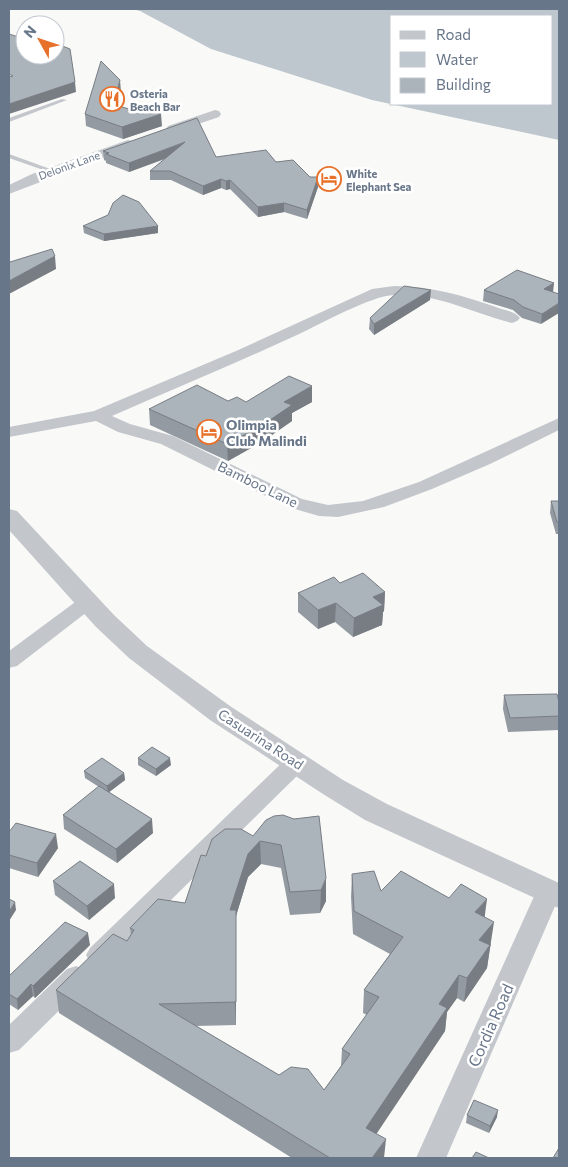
<svg xmlns="http://www.w3.org/2000/svg" width="568" height="1167" font-family="Commissioner,sans-serif">
<style>
.water{fill:#bec7cd;fill-rule:evenodd}
.lines{fill:none;stroke-linecap:round;stroke-linejoin:round}
.service{fill:#c3c7cc;fill-rule:evenodd}
.minor{fill:#c3c7cc;fill-rule:evenodd}
.tertiary{fill:#c3c7cc;fill-rule:evenodd}
.wall{fill:#939aa1}
.shaded-wall{fill:#787d83}
.building{fill:#abb3bb;stroke:#787d83}
.labels{text-anchor:middle;dominant-baseline:central;stroke-width:5;stroke-linejoin:round;paint-order:stroke}
.far-poi-label{font-size:11px;font-weight:bold;fill:#687689;stroke:#fff;text-anchor:start}
.far-street-label{font-size:11px;fill:#687689;stroke:#fff}
.poi-label{font-size:14px;font-weight:bold;fill:#687689;stroke:#fff;text-anchor:start}
.street-label{font-size:14px;fill:#687689;stroke:#fff}
.near-street-label{font-size:16px;fill:#687689;stroke:#fff}
</style>
<rect width="100%" height="100%" fill="#f9faf8"/>
<!-- water -->
<path class="water" d="M132 9H559V140L372 100 211 49 140 11ZM392 16H552V104H392Z"/>
<g class="lines">
<!-- service -->
<g class="service">
<polygon points="62,99 67,100 9,122 9,118"/>
<polygon points="9,154 53,170 54,171 49,172 9,158"/>
</g>
<!-- minor -->
<g class="minor">
<polygon points="215,110 219,111 221,114 219,117 172,133 166,129 168,126"/>
<polygon points="128,140 132,141 134,144 132,147 9,194 9,185 32,174"/>
<path d="M394 286C429 286 462 295 496 307 503 310 515 311 520 318L517 321 512 323C472 313 437 293 394 295 370 296 321 324 297 335 236 363 174 389 112 416L130 424 173 436 302 499 328 505 363 501 419 482 559 418V430L490 464 432 489 384 507 338 517 319 516 288 507 161 444 118 432 96 421 9 437V427L94 411 236 351 372 289Z"/>
<polygon points="89,595 96,597 99,601 96,605 17,666 9,668 9,651 82,597"/>
<polygon points="296,755 304,757 308,763 304,769 108,962 99,965 90,962 86,955 90,948 288,757"/>
<polygon points="549,882 558,885 559,897 446,1158 416,1158 536,892 540,885"/>
<polygon points="76,966 85,969 89,977 85,985 19,1050 9,1053 9,1025 67,969"/>
</g>
<!-- tertiary -->
<polygon class="tertiary" points="9,509 17,511 114,615 147,646 230,706 343,780 387,804 559,883 559,908 548,904 365,820 323,794 210,720 129,658 96,627 9,530"/>
</g>
<!-- wall -->
<g class="wall">
<polygon points="121,92 117,105 162,126 123,139 86,126 85,114"/>
<polygon points="103,151 216,157 276,162 310,177 318,177 318,187 307,219 284,212 258,217 230,189 226,190 221,188 203,195 171,180 150,180 150,171 165,159 129,172 106,163 106,161 104,160"/>
<polygon points="83,226 158,226 158,233 104,241 84,233"/>
<polygon points="554,283 541,324 522,318 513,310 483,301 484,290"/>
<polygon points="430,300 374,335 369,329 370,318"/>
<polygon points="312,386 312,402 292,413 292,421 269,437 269,438 228,461 150,425 149,409 228,401 246,402"/>
<polygon points="551,501 559,501 559,534 556,534 550,513"/>
<polygon points="340,583 385,592 384,611 383,612 382,625 353,637 335,622 318,629 298,612 298,593"/>
<polygon points="504,695 559,702 559,730 508,732 503,709"/>
<polygon points="138,758 171,765 156,776 138,765"/>
<polygon points="84,771 124,773 125,780 109,792 153,833 117,863 64,829 63,815 99,787 85,778"/>
<polygon points="294,819 326,901 320,913 290,915 281,868 261,864 248,877 236,916 236,1025 196,1026 279,1075 324,1090 341,1066 342,1049 367,1015 363,1013 364,990 390,954 353,934 351,897 352,874 381,891 485,917 491,945 490,947 487,968 464,1002 457,998 447,1012 445,1031 376,1134 384,1158 292,1158 59,1013 56,990 127,941 131,935 130,928 185,903 206,856"/>
<polygon points="9,832 58,848 38,877 9,868"/>
<polygon points="53,881 115,898 89,920 55,895"/>
<polygon points="90,945 35,998 33,996 18,1010 9,1004 9,976"/>
<polygon points="467,1115 497,1117 489,1133 466,1123"/>
</g>
<!-- shaded-wall -->
<g class="shaded-wall">
<polygon points="120,80 121,92 114,116 113,104"/>
<polygon points="75,82 76,92 9,114 9,104"/>
<polygon points="161,114 162,126 123,139 122,127"/>
<polygon points="185,142 185,151 129,172 129,163"/>
<polygon points="318,177 318,187 307,219 307,210"/>
<polygon points="221,179 221,188 203,195 203,186"/>
<polygon points="230,180 230,189 226,190 226,181"/>
<polygon points="284,203 284,212 258,217 258,207"/>
<polygon points="158,226 158,233 104,241 104,234"/>
<polygon points="55,256 56,269 9,294 9,281"/>
<polygon points="554,283 553,293 544,289"/>
<polygon points="431,290 430,300 374,335 374,324"/>
<polygon points="559,303 559,313 541,324 542,314"/>
<polygon points="312,386 312,402 292,413 292,421 269,437 269,438 228,461 227,444 267,422 284,402"/>
<polygon points="385,592 384,611 383,612 382,625 353,637 354,618 373,597"/>
<polygon points="336,603 335,622 318,629 318,610"/>
<polygon points="170,758 171,765 156,776 156,769"/>
<polygon points="124,773 125,780 108,793 107,786"/>
<polygon points="152,819 153,833 117,863 116,849"/>
<polygon points="56,834 58,848 38,877 37,863"/>
<polygon points="260,841 261,864 248,877 236,916 236,1025 230,910 248,854"/>
<polygon points="326,878 326,901 320,913 321,890"/>
<polygon points="114,884 115,898 89,920 87,906"/>
<polygon points="487,899 484,922 475,912"/>
<polygon points="15,902 16,910 9,921 9,912"/>
<polygon points="494,922 487,968 464,1002 467,978 479,940"/>
<polygon points="88,933 90,945 35,998 33,986"/>
<polygon points="459,975 457,998 447,1012 445,1031 365,1151 366,1128 439,1004"/>
<polygon points="31,984 33,996 18,1010 17,999"/>
<polygon points="498,1110 497,1117 489,1133 490,1126"/>
<polygon points="386,1139 384,1158 372,1158"/>
</g>
<!-- building -->
<g class="building">
<polygon points="9,34 25,39 25,55 55,55 55,43 70,49 75,82 9,104 9,77 13,76 9,74"/>
<polygon points="101,61 120,80 113,104 135,111 143,108 161,114 122,127 85,114"/>
<polygon points="197,118 216,157 266,150 276,162 293,160 310,177 318,177 307,210 284,203 258,207 230,180 226,181 221,179 203,186 170,171 150,171 185,142 129,163 106,154 109,153 103,151"/>
<polygon points="123,195 139,202 158,226 104,234 83,226 108,215 113,203"/>
<polygon points="52,249 55,256 9,281 9,261 10,262"/>
<polygon points="517,270 554,283 544,289 559,294 559,303 542,314 523,307 514,300 484,290"/>
<polygon points="404,286 431,290 374,324 370,318"/>
<polygon points="289,376 312,386 284,402 292,405 267,422 269,422 227,444 149,409 197,385 228,401 237,397 246,402"/>
<polygon points="551,501 559,501 559,522 557,522"/>
<polygon points="363,573 385,592 373,597 383,605 354,618 336,603 318,610 298,593 334,577 340,583"/>
<polygon points="557,694 559,702 559,716 510,718 504,695"/>
<polygon points="152,747 170,758 156,769 138,758"/>
<polygon points="102,758 124,773 107,786 84,771"/>
<polygon points="99,786 152,819 116,849 63,815"/>
<polygon points="283,815 294,819 319,816 326,878 321,890 290,892 281,845 260,841 248,854 230,910 236,910 236,1002 159,1004 279,1075 291,1067 308,1069 324,1090 350,1054 342,1049 379,997 364,990 403,937 354,911 352,874 374,871 381,891 401,871 449,898 461,884 487,899 475,912 494,922 479,940 490,945 467,978 459,975 439,1004 447,1008 366,1128 386,1139 372,1158 330,1158 56,990 113,934 127,941 134,930 130,928 158,899 185,903 201,855 206,856 212,839 225,829 241,829 253,836 266,820 274,816"/>
<polygon points="16,823 56,834 37,863 9,855 9,832"/>
<polygon points="80,861 114,884 87,906 53,881"/>
<polygon points="9,899 15,902 9,912"/>
<polygon points="65,922 88,933 33,986 31,984 17,999 9,994 9,976"/>
<polygon points="474,1100 498,1110 490,1126 467,1115"/>
<polygon points="559,1148 559,1158 553,1158"/>
<polygon points="476,1152 489,1158 472,1158"/>
</g>
<!-- icons -->
<defs>
<symbol id="restaurant-ring" viewBox="-11 -11 22 22"><circle r="9.5" fill="#fff" stroke="#e7712b" stroke-width="1.5"/><path d="M-5-6h1v4h1v-4h1v4h1v-4h1v5L-1.5 .5V6h-2V.5L-5-1ZM5-6V6H3V1.5H1.5Q1.5-4 5-6Z" fill="#e7712b"/></symbol>
<symbol id="hotel-ring" viewBox="-11 -11 22 22"><circle r="9.5" fill="#fff" stroke="#e7712b" stroke-width="1.5"/><path d="M-6-4.5h1.5V1H6V5H4.5V3h-9V5H-6ZM-4 0a1.8 1.8 0 1 1 3.6 0ZM.5 0V-2.5h3Q6-2.5 6 0Z" fill="#e7712b"/></symbol>
</defs>
<g fill-rule="evenodd">
<use href="#restaurant-ring" x="98" y="85" width="28" height="28"/>
<use href="#hotel-ring" x="315" y="165" width="28" height="28"/>
<use href="#hotel-ring" x="195" y="418" width="28" height="28"/>
</g>
<g class="labels">
<!-- far-poi labels -->
<g class="far-poi-label">
<text x="130" y="93">Osteria<tspan x="130" dy="13">Beach Bar</tspan></text>
<text x="346" y="173">White<tspan x="346" dy="13">Elephant Sea</tspan></text>
</g>
<!-- far-street labels -->
<g class="far-street-label">
<text transform="translate(69 165) rotate(-20)">Delonix Lane</text>
</g>
<!-- poi labels -->
<g class="poi-label">
<text x="226" y="424">Olimpia<tspan x="226" dy="16">Club Malindi</tspan></text>
</g>
<!-- street labels -->
<g class="street-label">
<text transform="translate(258 484) rotate(26)">Bamboo Lane</text>
<text transform="translate(261 739) rotate(33)">Casuarina Road</text>
</g>
<!-- near-street labels -->
<g class="near-street-label">
<text transform="translate(490 1025) rotate(-66)">Cordia Road</text>
</g>
</g>
<!-- border -->
<rect width="568" height="1167" fill="none" stroke="#687689" stroke-width="20"/>
<!-- legend -->
<rect x="390" y="15" width="162" height="90" fill="#ffffff" stroke="#c3c8d0"/>
<rect x="400" y="31" width="25" height="8" fill="#c3c7cc" stroke="#c3c8d0"/>
<text x="436" y="40" font-size="15" fill="#687689">Road</text>
<rect x="400" y="52" width="25" height="15" fill="#bec7cd" stroke="#c3c8d0"/>
<text x="436" y="65" font-size="15" fill="#687689">Water</text>
<rect x="400" y="78" width="25" height="15" fill="#abb3bb" stroke="#c3c8d0"/>
<text x="436" y="90" font-size="15" fill="#687689">Building</text>
<!-- north arrow -->
<g transform="translate(40 40) rotate(310)"><circle r="24" fill="#ffffff" stroke="#c3c8d0"/>
<path d="M0-4L9 19L0 12L-9 19Z" fill="#e7712b"/>
<text y="-8" font-size="14" font-weight="bold" text-anchor="middle" fill="#687689">N</text>
</g>
</svg>
